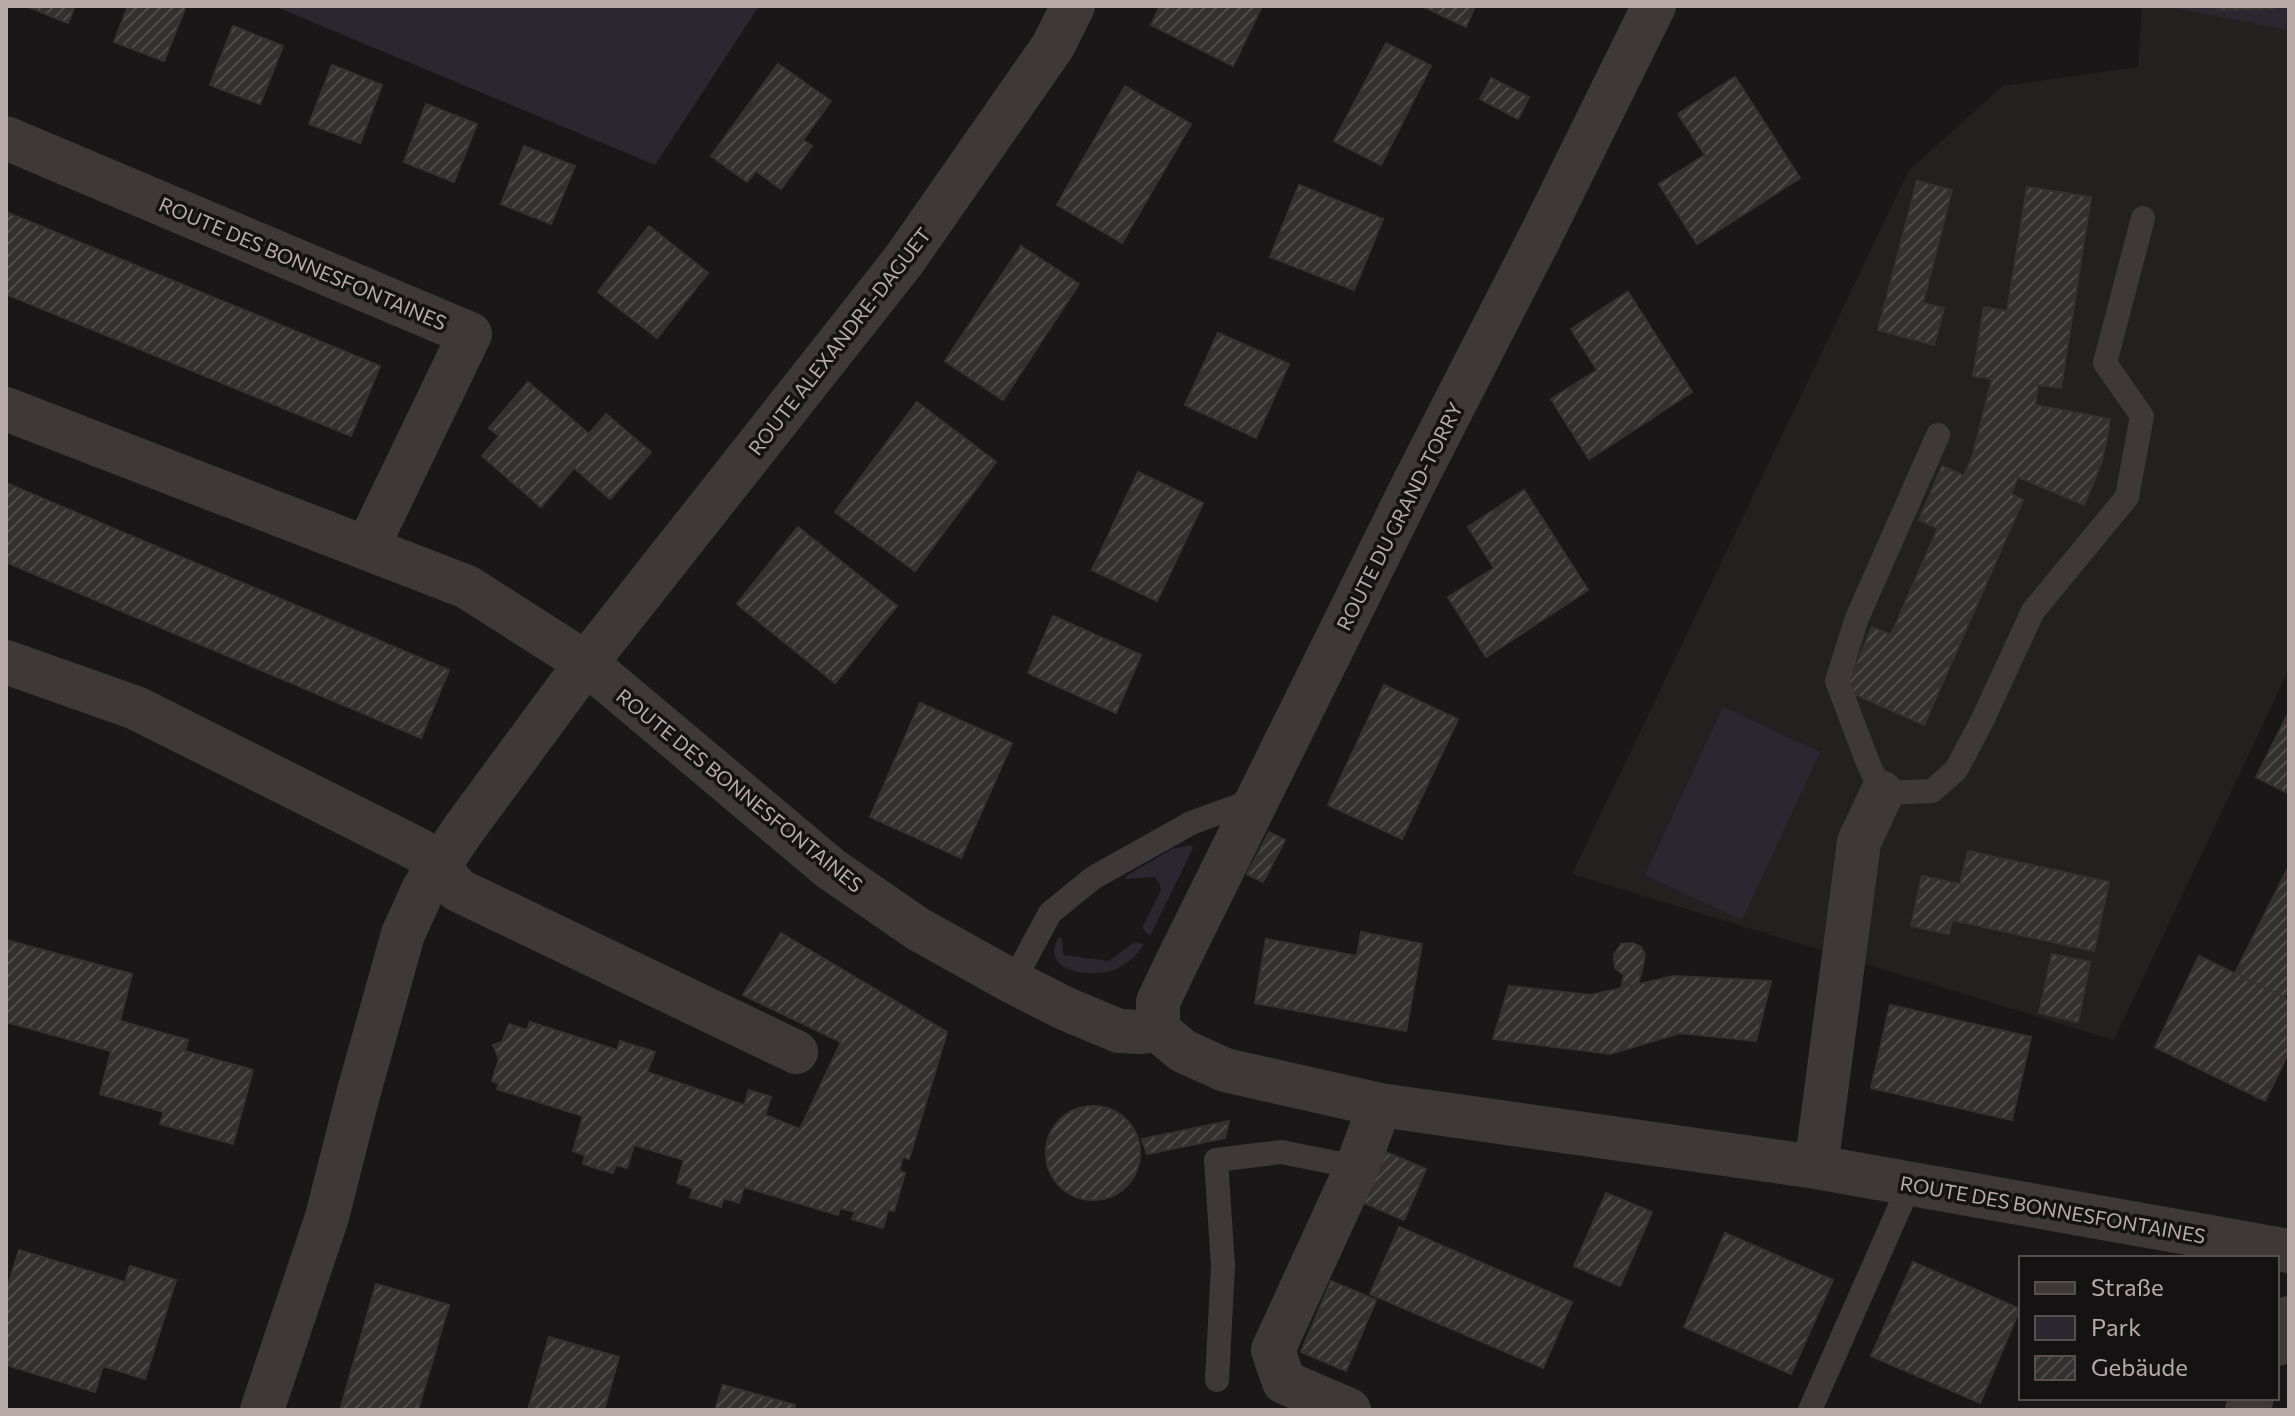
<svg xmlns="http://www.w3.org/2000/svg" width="2295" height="1416" font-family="Commissioner,sans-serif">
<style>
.built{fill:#232120}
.green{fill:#2b2731}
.building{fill:url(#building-hatch);stroke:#353231;stroke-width:2}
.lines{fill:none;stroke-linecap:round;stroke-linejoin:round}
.lane{stroke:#3e3938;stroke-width:24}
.street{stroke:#3e3938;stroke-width:44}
.labels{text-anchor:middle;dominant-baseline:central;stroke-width:7;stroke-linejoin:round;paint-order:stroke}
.street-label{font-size:20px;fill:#b8aaa9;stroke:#141212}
</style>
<defs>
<pattern id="building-hatch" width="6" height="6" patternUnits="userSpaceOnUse" patternTransform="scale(2)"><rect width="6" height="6" fill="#33302f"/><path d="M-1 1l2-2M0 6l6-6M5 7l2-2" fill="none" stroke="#4e4b4a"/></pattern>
</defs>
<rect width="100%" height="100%" fill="#191717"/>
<!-- built -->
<polygon class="built" points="2142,6 2289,6 2289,669 2114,1040 1572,874 1909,170 2003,86 2138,67"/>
<!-- green -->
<g class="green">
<polygon points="274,6 759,6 655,165"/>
<polygon points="2165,6 2289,6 2289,30"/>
<polygon points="1723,707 1820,752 1742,920 1645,875"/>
<polygon points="1191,845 1193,848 1150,936 1142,928 1161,890 1159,883 1154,877 1126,879 1126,876 1172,849"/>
<path d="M1058 938H1061C1064 944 1061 949 1064 955L1109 961 1134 942 1144 944C1137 955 1128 964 1116 969 1095 979 1039 973 1058 938Z"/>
</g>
<!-- building -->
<g class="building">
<polygon points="26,6 75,6 68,23"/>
<polygon points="128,6 186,6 164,61 114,42"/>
<polygon points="1160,6 1262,6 1233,66 1151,25"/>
<polygon points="1422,6 1475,6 1466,27"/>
<polygon points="2217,6 2273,6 2273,9 2217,10"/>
<polygon points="233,26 283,46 260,104 210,85"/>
<polygon points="1386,43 1431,66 1381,165 1334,141"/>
<polygon points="778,64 831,101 803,140 812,146 781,189 756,171 747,182 711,156"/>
<polygon points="332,65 382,85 360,143 309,124"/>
<polygon points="1735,77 1800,178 1697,244 1659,184 1705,155 1678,114"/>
<polygon points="1491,78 1529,97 1518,119 1480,99"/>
<polygon points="1125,86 1191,124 1122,243 1057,205"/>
<polygon points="426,104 477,124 454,182 404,162"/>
<polygon points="524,146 575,166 551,224 501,204"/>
<polygon points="1917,181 1952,190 1923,303 1944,308 1934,345 1878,330"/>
<polygon points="1299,185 1383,219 1354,290 1270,257"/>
<polygon points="2027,187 2091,197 2061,388 2038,385 2035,405 2110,419 2107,437 2101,464 2084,505 2018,477 2011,494 2023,500 1924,725 1845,690 1872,627 1891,635 1938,528 1919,520 1942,466 1964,476 1972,458 1992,379 1973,376 1984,307 2007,311"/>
<polygon points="6,212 380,366 351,436 6,294"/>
<polygon points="649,226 708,273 657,338 598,292"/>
<polygon points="1021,246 1079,284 1003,400 945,361"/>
<polygon points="1628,292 1692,392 1589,459 1551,399 1597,370 1571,329"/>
<polygon points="1218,333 1289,364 1256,438 1185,405"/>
<polygon points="528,382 589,434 606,414 651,452 610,499 574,468 541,507 482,456 499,436 489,428"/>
<polygon points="917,402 996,462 915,571 835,512"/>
<polygon points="1138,472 1203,503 1157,601 1092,570"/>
<polygon points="6,483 449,670 421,738 6,562"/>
<polygon points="1524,490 1588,590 1486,657 1448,597 1494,568 1468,527"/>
<polygon points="798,527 897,606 835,683 737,604"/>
<polygon points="1053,616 1141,655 1116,713 1028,673"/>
<polygon points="1384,685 1458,719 1402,839 1328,805"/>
<polygon points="920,703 1012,743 961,858 870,817"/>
<polygon points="2289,712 2289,794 2256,777"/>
<polygon points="1269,832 1285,840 1263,882 1247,874"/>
<polygon points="1968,851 2109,882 2094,951 1952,920 1949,934 1911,926 1922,876 1960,884"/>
<polygon points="2289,866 2289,988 2284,998 2235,973"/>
<polygon points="1361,932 1422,944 1406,1031 1255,1003 1266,939 1357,956"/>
<polygon points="781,933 947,1032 909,1159 903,1157 899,1171 905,1173 894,1211 888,1210 883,1228 852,1219 855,1212 840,1208 838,1215 744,1187 739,1203 724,1198 721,1207 690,1197 693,1188 677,1183 684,1160 634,1145 627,1168 616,1165 613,1173 583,1164 585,1155 573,1151 583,1116 497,1089 499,1083 492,1081 499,1059 493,1045 502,1042 509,1024 527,1030 530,1022 617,1050 620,1041 655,1052 647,1072 744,1105 749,1090 771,1097 765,1115 800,1129 841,1042 743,995"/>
<polygon points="6,940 132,974 120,1021 188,1040 185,1051 253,1070 233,1144 160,1124 164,1112 100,1094 111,1051 6,1022"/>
<polygon points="1632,943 1641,947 1645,955 1643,966 1638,984 1621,988 1624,975 1615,968 1614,955 1621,944"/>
<polygon points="2052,954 2090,962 2078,1022 2039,1013"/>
<polygon points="2199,956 2289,1000 2289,1052 2265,1101 2155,1047"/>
<polygon points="1674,976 1771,981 1756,1041 1680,1033 1610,1054 1493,1039 1509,986 1591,995"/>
<polygon points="1890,1005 2031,1037 2012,1120 1871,1088"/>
<circle cx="1093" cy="1153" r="47"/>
<polygon points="1229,1121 1225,1138 1147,1154 1142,1139"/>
<polygon points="1386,1152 1426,1169 1404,1220 1364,1203"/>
<polygon points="1606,1193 1652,1212 1620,1286 1574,1266"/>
<polygon points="1399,1227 1572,1302 1543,1368 1370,1294"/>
<polygon points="1725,1233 1833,1280 1791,1374 1684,1327"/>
<polygon points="19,1250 125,1282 130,1266 176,1280 145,1379 103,1366 95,1392 6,1365 6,1292"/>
<polygon points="1913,1262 2020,1309 1980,1403 1871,1356"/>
<polygon points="1331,1281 1376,1300 1346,1371 1301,1352"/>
<polygon points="376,1284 449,1305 418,1410 340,1410"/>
<polygon points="549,1337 619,1357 604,1410 528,1410"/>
<polygon points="723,1385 795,1405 794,1410 715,1410"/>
</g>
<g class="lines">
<!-- lane -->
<g class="lane">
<polyline points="1938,435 1857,618 1837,681 1868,763 1882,793 1932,791 1956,770 1982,721 2033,611 2127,497 2142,416 2105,363 2143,218"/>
<polyline points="1013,982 1050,913 1093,878 1191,823 1257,799"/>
<polyline points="1217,1380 1223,1266 1216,1160 1281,1152 1357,1167"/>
<polyline points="1810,1410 1910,1184"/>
</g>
<!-- street -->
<g class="street">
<polyline points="6,138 470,334 367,548"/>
<polyline points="6,409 467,587 586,663 831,869 918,929 1013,982 1066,1009 1119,1031 1139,1032 1158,1030 1183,1051 1225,1070 1380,1105 1816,1167 2289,1251"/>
<polyline points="6,662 136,708 419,850 438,867 458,890 796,1052"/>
<polyline points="1158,1030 1158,1002 1176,964 1413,485 1541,235 1654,6"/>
<polyline points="1816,1167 1859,842 1882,793"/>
<polyline points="2277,1344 2289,1318"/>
<polyline points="262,1410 327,1217 358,1095 403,934 424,888 463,830 586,663 904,260 1053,46 1073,6"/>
<polyline points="1349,1410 1284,1382 1273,1350 1357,1167 1380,1105"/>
<polyline points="2247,1410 2252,1398"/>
</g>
</g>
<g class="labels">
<!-- street labels -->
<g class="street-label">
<text transform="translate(303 263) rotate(23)">ROUTE DES BONNESFONTAINES</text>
<text transform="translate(839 341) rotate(-52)">ROUTE ALEXANDRE-DAGUET</text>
<text transform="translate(1399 516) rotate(-63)">ROUTE DU GRAND-TORRY</text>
<text transform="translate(740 790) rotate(39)">ROUTE DES BONNESFONTAINES</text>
<text transform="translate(2053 1209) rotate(10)">ROUTE DES BONNESFONTAINES</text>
</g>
</g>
<!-- border -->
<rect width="2295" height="1416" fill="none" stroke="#b8aaa9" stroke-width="16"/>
<!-- legend -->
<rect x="2019" y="1256" width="260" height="144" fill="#141212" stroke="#564f4e" stroke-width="2"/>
<rect x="2035" y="1282" width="40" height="12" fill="#3e3938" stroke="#564f4e" stroke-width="2"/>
<text x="2091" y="1296" font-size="24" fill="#b8aaa9">Straße</text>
<rect x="2035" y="1316" width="40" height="24" fill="#2b2731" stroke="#564f4e" stroke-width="2"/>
<text x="2091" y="1336" font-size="24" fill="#b8aaa9">Park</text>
<rect x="2035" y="1356" width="40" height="24" fill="url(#building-hatch)" stroke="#564f4e" stroke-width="2"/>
<text x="2091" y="1376" font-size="24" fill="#b8aaa9">Gebäude</text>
</svg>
